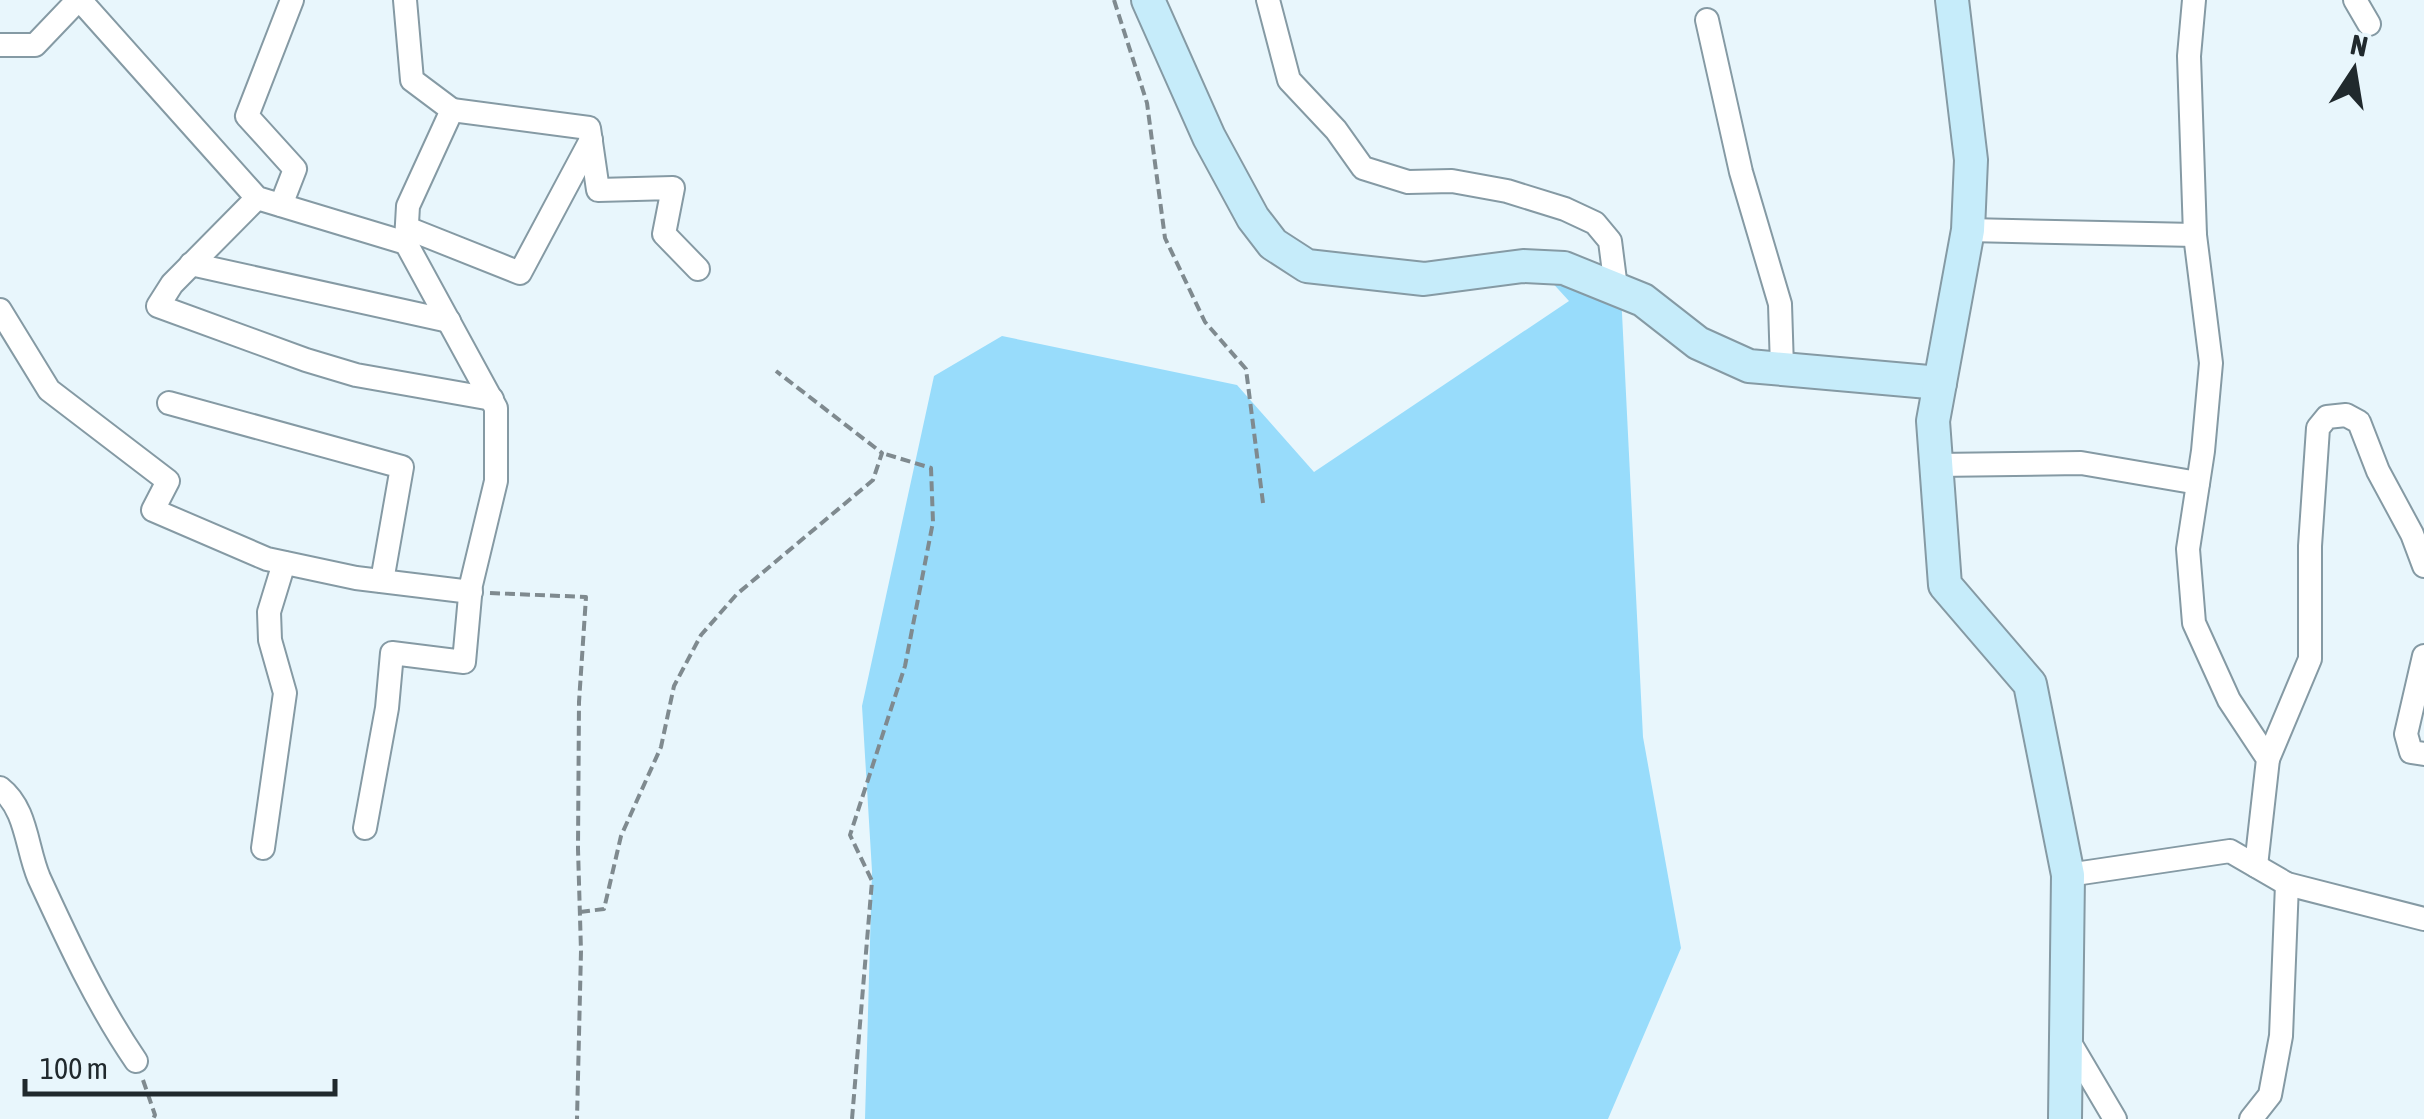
<svg xmlns="http://www.w3.org/2000/svg" width="2424" height="1119" font-family="'Asap Condensed',sans-serif">
<style>
.green{fill:#98dcfb}
.lines{fill:none;stroke-linecap:round;stroke-linejoin:round}
.street-casing{stroke:#859aa4;stroke-width:26}
.secondary-casing{stroke:#859aa4;stroke-width:36}
.path{stroke:#7f8a8f;stroke-width:4;stroke-dasharray:10 5;stroke-linecap:butt}
.street{stroke:#fff;stroke-width:22}
.secondary{stroke:#c6ecfa;stroke-width:32}
</style>
<rect width="100%" height="100%" fill="#e8f6fc"/>
<!-- green -->
<polygon class="green" points="1548,278 1621,293 1643,737 1681,948 1608,1119 865,1119 872,871 862,706 934,376 1002,336 1237,385 1314,472 1569,301"/>
<g class="lines">
<defs>
<g id="street">
<polyline points="80,0 257,198 406,243 496,408 496,481 471,585 464,662 392,653 387,708 365,828"/>
<polyline points="405,0 412,80 452,110 408,206 406,241"/>
<polyline points="1268,0 1289,80 1336,130 1363,168 1408,182 1452,181 1507,191 1565,209 1595,223 1610,241 1616,288"/>
<polyline points="2194,0 2189,56 2195,235 2211,363 2203,451 2188,549 2194,623 2229,700 2268,759 2256,866"/>
<polyline points="2355,0 2369,24"/>
<polyline points="1707,20 1741,172 1780,304 1782,368"/>
<polyline points="0,45 35,45 78,0"/>
<polyline points="452,110 589,128 598,190 673,188 664,234 698,269"/>
<polyline points="257,198 172,284 158,306 306,360 356,375 492,399"/>
<polyline points="281,205 295,169 247,116 292,0"/>
<polyline points="407,228 520,273 591,140"/>
<polyline points="1968,230 2195,235"/>
<polyline points="191,264 449,321"/>
<polyline points="0,310 49,390 168,481 153,510 267,559 356,578 471,592"/>
<polyline points="169,403 402,467 382,581"/>
<polyline points="1936,465 2081,463 2198,483"/>
<polyline points="2424,656 2406,734 2411,752 2424,754"/>
<polyline points="2268,759 2310,659 2310,546 2318,428 2327,417 2346,415 2359,422 2378,471 2412,534 2424,566"/>
<path d="M0 788C27 809 26 847 39 878 68 941 97 1004 136 1061"/>
<polyline points="263,848 285,693 270,640 269,612 284,563"/>
<polyline points="2068,875 2230,851 2287,884 2424,919"/>
<polyline points="2066,1036 2115,1119"/>
<polyline points="2251,1119 2270,1095 2281,1036 2287,884"/>
</g>
<g id="secondary">
<polyline points="1148,0 1209,137 1253,218 1273,244 1307,266 1424,279 1523,266 1564,268 1643,300 1698,343 1749,366 1940,383"/>
<polyline points="1952,0 1971,160 1968,230 1933,421 1945,585 2030,684 2068,875 2065,1119"/>
</g>
</defs>
<!-- street casing -->
<use href="#street" class="street-casing"/>
<!-- secondary casing -->
<use href="#secondary" class="secondary-casing"/>
<!-- path -->
<g class="path">
<polyline points="1114,0 1147,103 1165,238 1205,322 1246,369 1263,503"/>
<polyline points="490,593 586,597 579,702 578,849 581,951 577,1119"/>
<polyline points="580,912 604,909 621,836 661,747 674,686 701,635 737,594 873,480 882,453 776,371"/>
<polyline points="143,1080 155,1115 153,1119"/>
<polyline points="852,1119 872,881 850,835 905,666 933,522 931,468 882,453"/>
</g>
<!-- street -->
<use href="#street" class="street"/>
<!-- secondary -->
<use href="#secondary" class="secondary"/>
</g>
<!-- north arrow -->
<g transform="translate(2354 70) rotate(12)" stroke="#e8f6fc" stroke-width="8" paint-order="stroke">
<path d="M0-8L18 38L0 25L-18 38Z" fill="#20292d"/>
<text y="-15" font-size="28" font-weight="bold" text-anchor="middle" fill="#20292d">N</text>
</g>
<!-- scale -->
<path d="M25 1079v15h310v-15" fill="none" stroke="#20292d" stroke-width="5"/>
<text x="40" y="1079" font-size="30" fill="#20292d" stroke="#e8f6fc" stroke-width="8" paint-order="stroke">100 m</text>
</svg>
